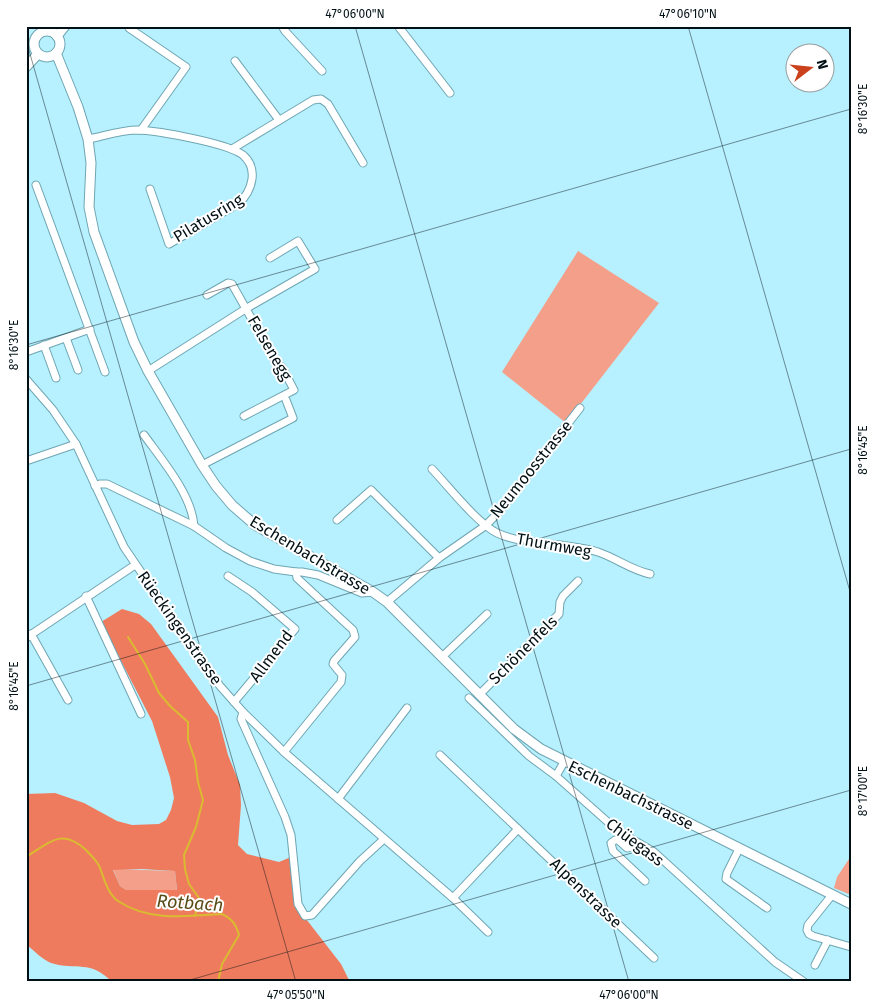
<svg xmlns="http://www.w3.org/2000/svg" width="877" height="1008" font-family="'Fira Sans',sans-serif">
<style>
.green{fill:#f49f89}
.forest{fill:#ef7b5e;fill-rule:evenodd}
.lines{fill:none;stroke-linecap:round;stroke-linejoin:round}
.stream{stroke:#daba31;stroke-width:2}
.minor-casing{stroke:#6ea6b3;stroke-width:9}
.tertiary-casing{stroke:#6ea6b3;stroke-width:11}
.secondary-casing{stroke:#6ea6b3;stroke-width:11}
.minor{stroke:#fff;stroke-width:7}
.tertiary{stroke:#fff;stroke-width:9}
.secondary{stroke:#fff;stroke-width:9}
.ticks{fill:none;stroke:#001015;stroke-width:1;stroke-opacity:0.45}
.labels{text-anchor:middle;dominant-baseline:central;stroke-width:4;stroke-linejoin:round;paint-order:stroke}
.street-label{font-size:16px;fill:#001015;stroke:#fff}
.water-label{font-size:18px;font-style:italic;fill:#584c17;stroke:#fff}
.neatline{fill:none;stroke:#001015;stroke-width:2}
.ticks-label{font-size:12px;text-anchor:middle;fill:#001015}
</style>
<rect width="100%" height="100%" fill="#b7f0fe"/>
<!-- green -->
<g class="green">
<polygon points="578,251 659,303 566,423 502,372"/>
<polygon points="851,856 851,895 834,888 837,877"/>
<polygon points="113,869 175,871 177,891 126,890 120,886"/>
</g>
<!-- forest -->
<path class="forest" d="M122 609 139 614 151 624 218 717 228 755 240 785 241 805 238 845 247 854 279 862 291 857 303 915 341 964 350 982H112C90 959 77 971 51 963 43 960 33 950 26 944V794L55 793 84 803 117 821 132 825 159 824 166 820 171 810 174 798 170 777 152 721 101 622ZM141 869 175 871 177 890H126L120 886 113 870Z"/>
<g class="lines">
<!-- stream -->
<g class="stream">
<polyline points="128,637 145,664 159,693 170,706 188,722 188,740 195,760 198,782 203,800 196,827 184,855 185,869 189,884 199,898 195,916"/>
<path d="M26 857C49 843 62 827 86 850 91 856 97 860 100 868 104 879 108 894 118 901 149 922 188 916 222 914 232 919 236 924 239 935L222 964 218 982"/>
</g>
<defs>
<g id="minor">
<polyline points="282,26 285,31 322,71"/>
<polyline points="398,26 450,93"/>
<polyline points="129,28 186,67 141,130"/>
<polyline points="235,61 279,120"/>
<path d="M88 139C104 136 121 130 138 130 159 131 227 143 243 155 259 169 252 191 239 203L169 244 150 189"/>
<polyline points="232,149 313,100 321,99 328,104 363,163"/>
<polyline points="36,185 105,372"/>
<polyline points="207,295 228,283 232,284 277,364 282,367 294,390 244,416"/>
<polyline points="66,338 78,370"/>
<polyline points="44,345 56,378"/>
<polyline points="26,352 90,329"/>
<polyline points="148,371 247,308 315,269 298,241 270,258"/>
<polyline points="26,379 53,410 76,444 124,547 183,634 220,686 243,712 284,752 453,898 488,932"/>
<path d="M144 435C162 460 192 495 194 526"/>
<polyline points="26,461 76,444"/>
<polyline points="202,465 293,418 286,400"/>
<path d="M432 469C449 487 477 523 497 533 524 546 568 542 598 552 616 558 631 570 650 574"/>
<polyline points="95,486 100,484 107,484 194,526 226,548 250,561 274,569 296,572 302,572 318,575 362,593 373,592"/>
<polyline points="337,520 371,490 439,558"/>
<polyline points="228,576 252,592 295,629 234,702"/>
<polyline points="86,596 141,714"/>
<polyline points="387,602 439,558 485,526 499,512 580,408"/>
<polyline points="31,634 68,700"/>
<polyline points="26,638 135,565"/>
<polyline points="443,656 487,614"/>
<polyline points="480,694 559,614 560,602 563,596 578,581"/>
<polyline points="469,698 529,756 556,776 618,831 654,852 775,962 804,982"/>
<polyline points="243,712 241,719 285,817 291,835 298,904 305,916 312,915 360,861 384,839"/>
<polyline points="284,752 341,682 342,675 333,664 334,661 355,637 353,630 297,578 296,572"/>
<polyline points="440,755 654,958"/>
<polyline points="556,776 564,762"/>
<polyline points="338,799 407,708"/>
<polyline points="636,842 631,847 627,848 618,840 615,840 611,843 613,851 645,881"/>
<polyline points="739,849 727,873 726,879 767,908"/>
<polyline points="832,895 808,925 807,930 809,934 813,936 851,947"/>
<polyline points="453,898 518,829"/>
<polyline points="815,965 828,940"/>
</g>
<polyline id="tertiary" points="56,53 78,107 88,139 91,163 89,207 94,232 134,342 148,371 202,465 216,486 232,505 255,525 373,592 387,602 514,729 541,749 851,904"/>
<g id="secondary">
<circle cx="47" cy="44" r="13"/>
<polyline points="57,36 65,26"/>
<polyline points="26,67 38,54"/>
</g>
</defs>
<!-- minor casing -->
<use href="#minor" class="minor-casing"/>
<!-- tertiary casing -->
<use href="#tertiary" class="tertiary-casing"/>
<!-- secondary casing -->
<use href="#secondary" class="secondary-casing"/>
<!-- minor -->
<use href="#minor" class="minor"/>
<!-- tertiary -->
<use href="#tertiary" class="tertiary"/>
<!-- secondary -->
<use href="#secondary" class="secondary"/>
</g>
<!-- ticks -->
<path class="ticks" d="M355 26 629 982M688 26 851 595M26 40 296 982M26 345 851 109M26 686 851 449M183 982 851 790"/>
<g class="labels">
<!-- street labels -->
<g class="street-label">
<text transform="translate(208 218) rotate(-31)">Pilatusring</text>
<text transform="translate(270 348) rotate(60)">Felsenegg</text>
<text transform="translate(531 469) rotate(-51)">Neumoosstrasse</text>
<text transform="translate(554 545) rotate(10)">Thurmweg</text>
<text transform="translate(310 555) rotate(31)">Eschenbachstrasse</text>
<text transform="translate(180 628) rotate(55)">Rüeckingenstrasse</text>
<text transform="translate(523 650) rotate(-45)">Schönenfels</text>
<text transform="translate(271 656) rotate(-53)">Allmend</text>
<text transform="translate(631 795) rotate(26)">Eschenbachstrasse</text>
<text transform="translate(635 842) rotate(37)">Chüegass</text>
<text transform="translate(586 893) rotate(44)">Alpenstrasse</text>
</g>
<!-- water labels -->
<g class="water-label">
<text transform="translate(190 903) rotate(4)">Rotbach</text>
</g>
</g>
<!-- border -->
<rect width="877" height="1008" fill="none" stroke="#ffffff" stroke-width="55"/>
<!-- north arrow -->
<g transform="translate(810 68) rotate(74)"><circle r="24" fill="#ffffff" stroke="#999fa1"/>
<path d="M0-4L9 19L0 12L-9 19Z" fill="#cb411c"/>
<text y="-8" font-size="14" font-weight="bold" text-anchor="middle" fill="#001015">N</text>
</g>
<rect x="28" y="28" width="822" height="952" class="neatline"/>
<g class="ticks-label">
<text x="355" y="18">47°06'00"N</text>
<text x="688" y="18">47°06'10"N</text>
<text transform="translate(863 109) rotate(-90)" y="4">8°16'30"E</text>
<text transform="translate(14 345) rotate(-90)" y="4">8°16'30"E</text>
<text transform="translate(863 450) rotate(-90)" y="4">8°16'45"E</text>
<text transform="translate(14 686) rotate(-90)" y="4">8°16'45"E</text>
<text transform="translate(863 791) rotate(-90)" y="4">8°17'00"E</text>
<text x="296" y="999">47°05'50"N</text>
<text x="629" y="999">47°06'00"N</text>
</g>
</svg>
